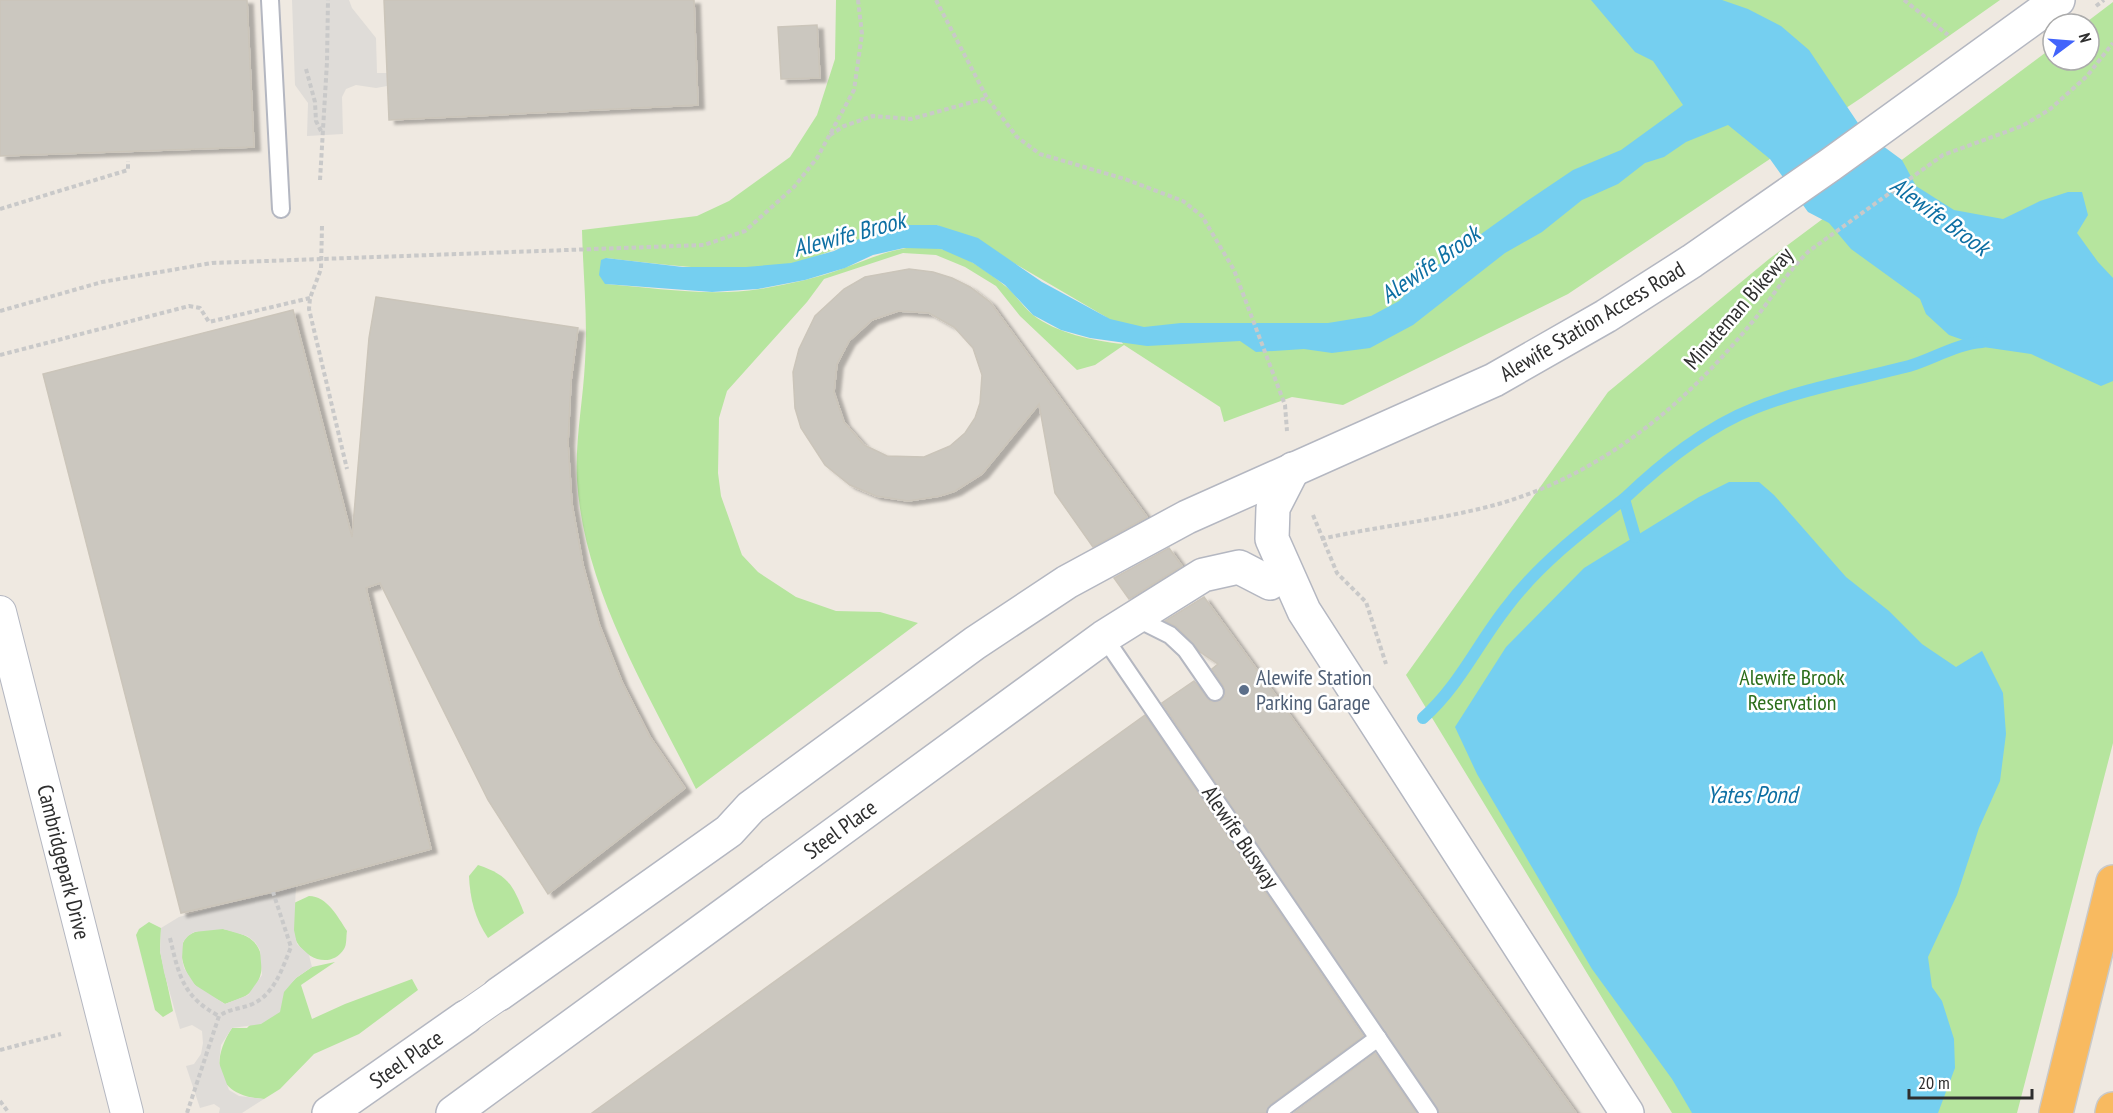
<svg xmlns="http://www.w3.org/2000/svg" width="2113" height="1113" font-family="'PT Sans Narrow',sans-serif">
<style>
.green{fill:#b6e59e;fill-rule:evenodd}
.plaza{fill:#dfdcd8;fill-rule:evenodd}
.water{fill:#75cff0}
.lines{fill:none;stroke-linecap:round;stroke-linejoin:round}
.stream{stroke:#75cff0;stroke-width:12}
.building{fill:#cbc7bf;stroke:#cbc5ba;stroke-width:1.5;fill-rule:evenodd;filter:url(#shadow)}
.service-casing{stroke:#b4b7c1;stroke-width:20}
.minor-casing{stroke:#b4b7c1;stroke-width:34}
.secondary-casing{stroke:#b4b7c1;stroke-width:36}
.trunk-casing{stroke:#c9c9c9;stroke-width:36}
.path{stroke:#c9c9c9;stroke-width:4;stroke-dasharray:4.5 3;stroke-linecap:butt}
.service{stroke:#fff;stroke-width:16}
.minor{stroke:#fff;stroke-width:32}
.secondary{stroke:#fff;stroke-width:33}
.trunk{stroke:#f8ba60;stroke-width:33}
.service-dot{fill:#5c6f8a;stroke:#fff;stroke-width:2}
.labels{text-anchor:middle;dominant-baseline:central;stroke-width:5;stroke-linejoin:round;paint-order:stroke}
.street-label{font-size:22px;fill:#2e2e2e;stroke:#fff}
.service-label{font-size:22px;fill:#4e5e75;stroke:#fff;text-anchor:start}
.park-label{font-size:22px;fill:#2c6e1b;stroke:#fff}
.water-label{font-size:24px;font-style:italic;fill:#0d6fa3;stroke:#fff}
</style>
<defs>
<filter id="shadow"><feDropShadow dx="6" dy="4" stdDeviation="1.5" flood-color="#0004"/></filter>
</defs>
<rect width="100%" height="100%" fill="#efe9e1"/>
<!-- green -->
<g class="green">
<path d="M836 0H2000L1861 98 1568 294 1343 405 1292 397 1224 422 1220 407 1124 345 1095 365 1077 370 1020 316 996 286 965 267 936 255 903 253 824 279 807 302 727 391 719 418 718 473 721 496 742 555 758 572 796 597 836 611 880 612 918 623 696 789C648 692 584 591 577 480 575 440 583 402 585 362 588 319 583 274 582 230L697 216 729 201 790 157 817 115 835 59ZM901 225H937L1012 262 1106 317 1123 344C1094 341 1056 333 1033 315 1022 306 1015 293 1004 285 987 271 963 254 941 249 907 241 875 257 844 268 818 278 789 284 760 289 710 297 656 288 606 284V258C663 264 738 276 793 263 831 254 864 236 901 225Z"/>
<polygon points="2113,2 2113,743 2017,1113 1672,1113 1406,675 1608,392 1769,259 2053,47 2053,60 2089,60 2089,24 2084,24"/>
<path d="M478 865C508 875 513 885 524 913L488 938C475 919 470 899 469 876Z"/>
<path d="M309 896C327 896 338 917 347 931 346 936 347 945 344 949 332 968 308 960 298 944 291 934 294 914 294 903Z"/>
<polygon points="149,922 161,928 160,951 173,1011 163,1017 155,1010 136,935 139,929"/>
<path d="M223 929C233 931 246 934 253 941 268 955 263 984 247 995 241 999 232 1001 225 1004 216 998 201 992 194 984 182 970 173 939 195 932 204 929 214 929 223 929Z"/>
<path d="M335 962 301 985 312 1019 345 1004 412 979 418 990 359 1034 314 1054 280 1089 264 1099C218 1096 208 1065 232 1028H247L296 978 312 967Z"/>
</g>
<!-- plaza -->
<g class="plaza">
<polygon points="292,0 349,0 352,8 376,38 377,73 387,73 387,86 376,88 356,85 346,89 342,97 343,134 307,136 308,103 295,85"/>
<path d="M296 885 294 930 297 944 309 955 312 967 296 978 284 992 280 1012 261 1024 232 1028 221 1045 219 1063 229 1090 239 1096 264 1099 242 1113H219L220 1108 214 1104 200 1108 186 1066 194 1064 201 1054 203 1043 202 1031 192 1025 180 1029 164 972 160 951 161 928 179 917ZM223 929 247 936 255 942 260 950 262 975 248 995 225 1004 195 985 184 968 182 959 183 942 188 936 194 932Z"/>
</g>
<!-- water -->
<g class="water">
<polygon points="1591,0 1722,0 1748,9 1781,26 1809,50 1864,132 1902,160 1916,186 1954,210 2003,219 2040,201 2068,192 2082,192 2088,215 2077,233 2098,262 2113,278 2113,381 2101,386 2031,354 1983,347 1949,335 1926,314 1920,299 1851,249 1829,223 1808,212 1770,159 1728,125 1686,142 1664,157 1645,163 1618,184 1582,200 1542,232 1505,253 1413,325 1370,348 1332,353 1304,349 1256,352 1240,341 1147,346 1090,338 1061,330 1033,315 1005,285 973,263 941,249 904,248 873,255 845,268 805,280 758,289 712,292 605,284 599,275 601,260 606,258 683,267 746,267 791,263 834,251 867,235 901,225 937,225 978,238 1042,282 1110,319 1144,327 1181,323 1328,323 1371,316 1399,301 1424,275 1527,201 1573,170 1621,150 1683,105 1653,61 1635,52"/>
<polygon points="1729,482 1759,482 1774,495 1846,577 1889,611 1922,644 1956,667 1982,651 2003,693 2006,734 2000,781 1979,828 1957,895 1928,957 1932,987 1942,1001 1954,1039 1955,1068 1938,1113 1692,1113 1672,1079 1592,969 1477,774 1455,727 1506,647 1584,568 1699,497"/>
</g>
<g class="lines">
<!-- stream -->
<g class="stream">
<path d="M1635 537 1624 499C1662 463 1706 427 1755 408 1802 389 1859 379 1909 366 1933 359 1956 344 1982 342"/>
<path d="M1423 718C1459 686 1477 645 1506 608 1538 565 1582 531 1624 499"/>
</g>
</g>
<!-- building -->
<g class="building">
<polygon points="0,0 247,0 254,147 0,156"/>
<polygon points="384,0 694,0 698,105 389,120"/>
<polygon points="817,25 820,78 781,79 778,27"/>
<path d="M909 269 933 272 952 278 970 287 990 302 1147 517 1093 547 1055 493 1039 404 982 474 955 491 940 496 908 501 876 496 850 485 825 465 801 428 795 408 793 372 799 349 815 316 844 289 865 277ZM898 311 929 313 954 327 973 348 982 375 980 403 975 418 965 433 950 446 924 457 887 456 864 445 844 422 834 392 837 364 849 341 872 320Z"/>
<polygon points="376,297 578,328 571,381 568,443 572,504 583,565 599,624 622,682 650,737 685,788 548,894 488,800 380,583 366,588 431,849 273,892 181,913 43,374 293,310 352,537 369,338"/>
<polygon points="1169,548 1182,566 1129,599 1114,578"/>
<polygon points="1204,597 1279,700 1576,1113 1439,1113 1162,703 1194,681 1210,701 1216,702 1225,696 1224,687 1212,669 1218,664 1200,652 1177,627 1165,621"/>
<polygon points="1145,715 1363,1036 1270,1105 1266,1113 592,1113"/>
<polygon points="1375,1053 1416,1113 1294,1113"/>
</g>
<g class="lines">
<defs>
<g id="service">
<polyline points="270,0 281,209"/>
<polyline points="1136,618 1170,635 1186,650 1215,692"/>
<polyline points="1104,637 1429,1113"/>
<polyline points="1276,1113 1378,1038"/>
</g>
<g id="minor">
<polyline points="0,612 127,1113"/>
<polyline points="466,1017 499,994"/>
</g>
<g id="secondary">
<polyline points="1293,469 1273,508 1272,539 1304,611 1627,1113"/>
<polyline points="499,994 729,831 751,807 975,643 1067,582 1187,517 1494,380 1606,316 1692,261 1830,165 2058,0"/>
<polyline points="329,1113 466,1017"/>
<polyline points="453,1113 1104,637 1203,575 1239,567 1270,583"/>
</g>
<g id="trunk">
<polyline points="2056,1113 2113,882"/>
<polyline points="2112,1113 2113,1109"/>
</g>
</defs>
<!-- service casing -->
<use href="#service" class="service-casing"/>
<!-- minor casing -->
<use href="#minor" class="minor-casing"/>
<!-- secondary casing -->
<use href="#secondary" class="secondary-casing"/>
<!-- trunk casing -->
<use href="#trunk" class="trunk-casing"/>
<!-- path -->
<g class="path">
<polyline points="936,0 987,98 1017,137 1040,154 1125,179 1183,201 1202,216 1234,270 1285,405 1287,431"/>
<polyline points="1904,0 1948,35"/>
<polyline points="2096,6 2104,0"/>
<polyline points="306,69 315,102 316,121 321,131"/>
<polyline points="830,135 844,126 873,116 911,119 987,98"/>
<polyline points="320,180 327,62 328,0"/>
<polyline points="0,209 128,170 128,161"/>
<polyline points="322,226 321,269 310,298 309,309 347,469"/>
<polyline points="0,311 102,282 212,263 704,245 745,231 794,187 817,158 854,90 862,34 858,0"/>
<polyline points="0,355 189,306 200,308 209,322 310,298"/>
<polyline points="1313,515 1337,573 1366,602 1386,664"/>
<path d="M1321 539C1375 527 1430 521 1483 508 1567 488 1643 438 1703 377 1722 358 1741 336 1758 315 1775 293 1789 270 1809 251L1943 155 2022 126 2049 110 2087 76 2113 43"/>
<path d="M170 938C179 976 183 997 219 1016"/>
<polyline points="0,1050 61,1034"/>
<polyline points="0,1101 9,1113"/>
<path d="M187 1113 219 1016C229 1009 239 1009 250 1005 274 996 282 969 291 947L273 892"/>
</g>
<!-- service -->
<use href="#service" class="service"/>
<!-- minor -->
<use href="#minor" class="minor"/>
<!-- secondary -->
<use href="#secondary" class="secondary"/>
<!-- trunk -->
<use href="#trunk" class="trunk"/>
</g>
<!-- markers -->
<circle class="service-dot" cx="1244" cy="690" r="6"/>
<g class="labels">
<!-- street labels -->
<g class="street-label">
<text transform="translate(1738 308) rotate(-49)">Minuteman Bikeway</text>
<text transform="translate(1592 321) rotate(-31)">Alewife Station Access Road</text>
<text transform="translate(840 829) rotate(-36)">Steel Place</text>
<text transform="translate(1241 837) rotate(56)">Alewife Busway</text>
<text transform="translate(64 862) rotate(76)">Cambridgepark Drive</text>
<text transform="translate(406 1059) rotate(-35)">Steel Place</text>
</g>
<!-- service labels -->
<g class="service-label">
<text x="1256" y="677">Alewife Station<tspan x="1256" dy="25">Parking Garage</tspan></text>
</g>
<!-- park labels -->
<g class="park-label">
<text x="1792" y="677">Alewife Brook<tspan x="1792" dy="25">Reservation</tspan></text>
</g>
<!-- water labels -->
<g class="water-label">
<text transform="translate(1940 216) rotate(36)">Alewife Brook</text>
<text transform="translate(849 234) rotate(-15)">Alewife Brook</text>
<text transform="translate(1430 264) rotate(-35)">Alewife Brook</text>
<text x="1752" y="794">Yates Pond</text>
</g>
</g>
<!-- north arrow -->
<g transform="translate(2071 42) rotate(74)"><circle r="28" fill="#ffffff" stroke="#ababab" stroke-width="1.5"/>
<path d="M0-4.5L10 22L0 15L-10 22Z" fill="#4264fb"/>
<text y="-9" font-size="16" font-weight="bold" text-anchor="middle" fill="#2e2e2e">N</text>
</g>
<!-- scale -->
<path d="M1909 1089v9h123v-9" fill="none" stroke="#2e2e2e" stroke-width="3"/>
<text x="1918" y="1089" font-size="18" fill="#2e2e2e" stroke="#ffffff" stroke-width="4.5" paint-order="stroke">20 m</text>
</svg>
